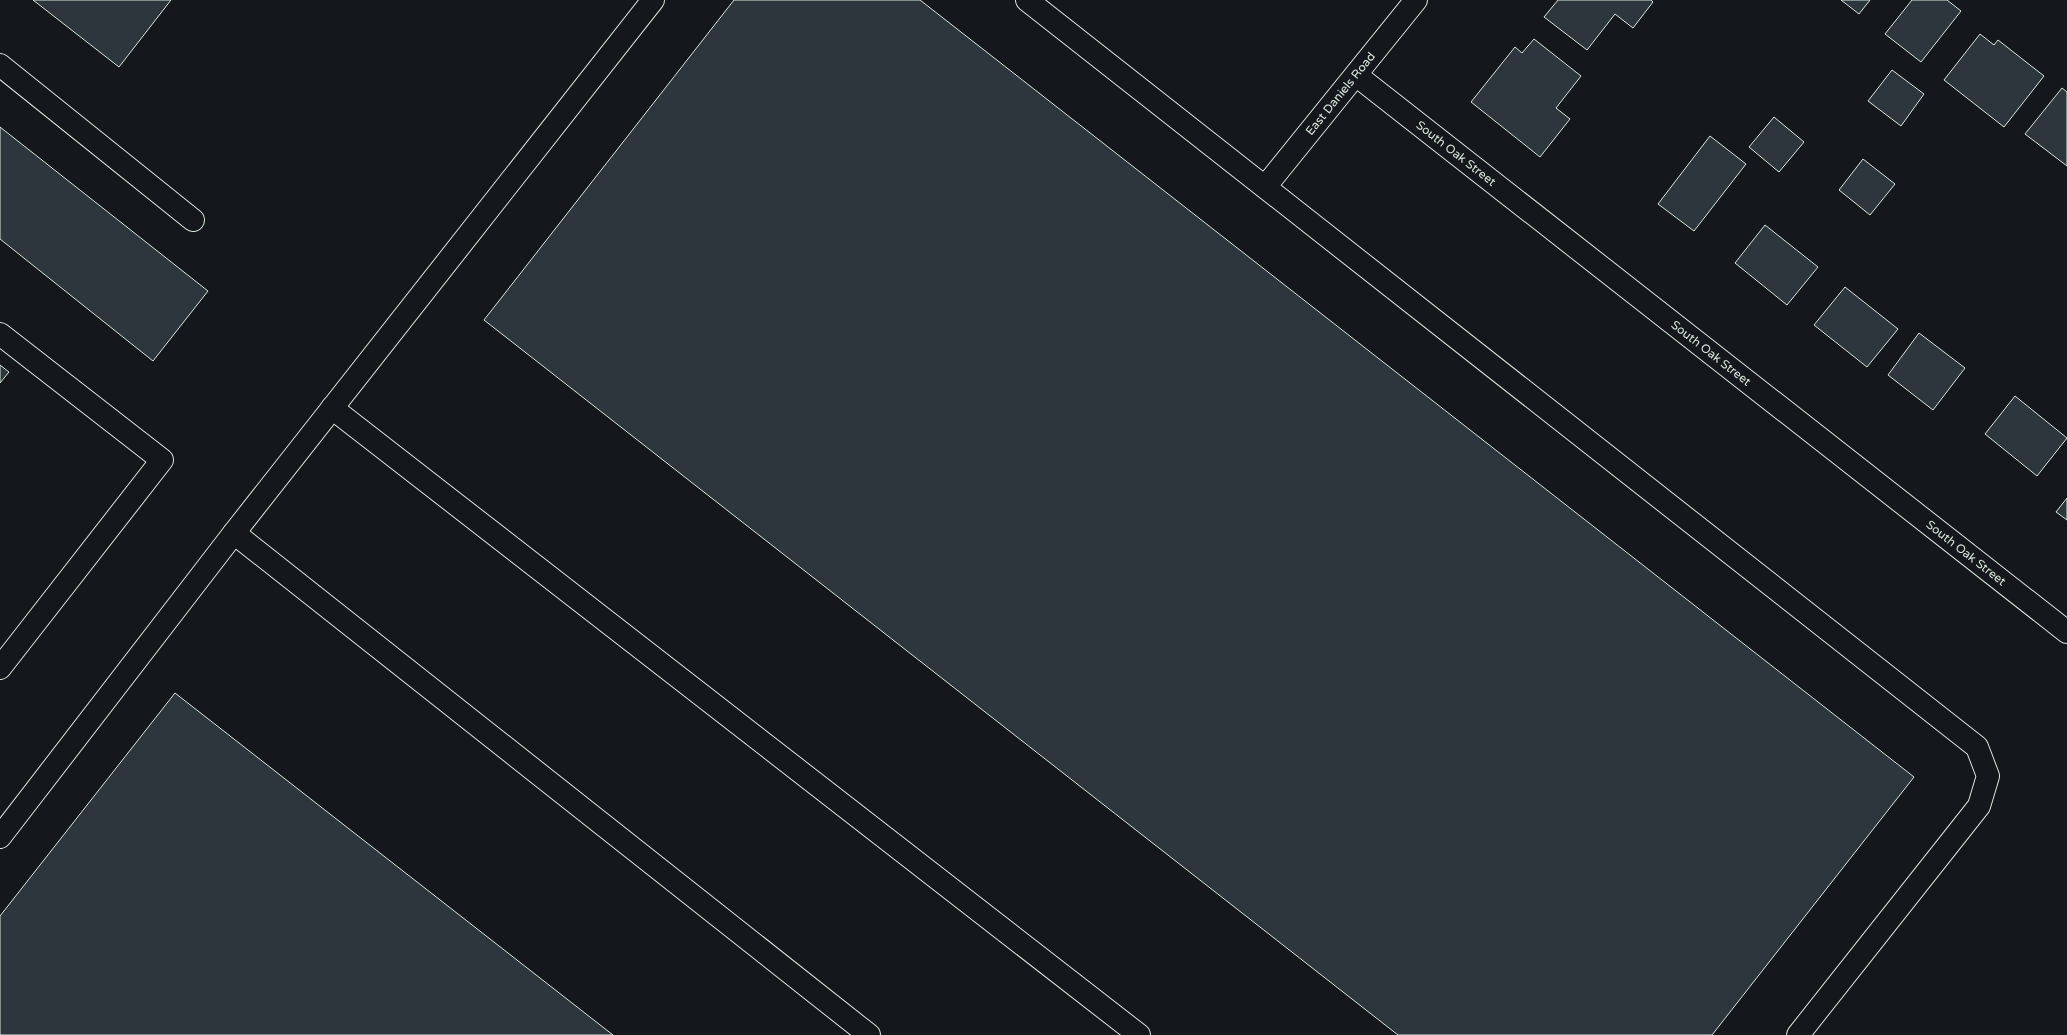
<svg xmlns="http://www.w3.org/2000/svg" width="2067" height="1035" font-family="'Varela Round',sans-serif">
<style>
.building{fill:#2c363c;stroke:#d8e6dc}
.lines{fill:none;stroke-linecap:round;stroke-linejoin:round}
.minor-casing{stroke:#d8e6dc;stroke-width:24}
.minor{stroke:#14181c;stroke-width:22}
.labels{text-anchor:middle;dominant-baseline:central;stroke-width:3;stroke-linejoin:round;paint-order:stroke}
.street-label{font-size:12px;fill:#d8e6dc;stroke:#14181c}
</style>
<rect width="100%" height="100%" fill="#14181c"/>
<!-- building -->
<g class="building">
<polygon points="33,0 171,0 119,67"/>
<polygon points="734,0 920,0 1914,777 1712,1035 1398,1035 484,320"/>
<polygon points="1558,0 1651,0 1653,2 1633,28 1615,14 1587,50 1544,17"/>
<polygon points="1841,0 1870,0 1859,14"/>
<polygon points="1912,0 1947,0 1961,11 1921,62 1885,34"/>
<polygon points="1980,34 1994,45 1998,40 2044,76 2004,127 1944,80"/>
<polygon points="1534,39 1581,76 1556,108 1570,119 1540,157 1471,102 1515,47 1522,53"/>
<polygon points="1892,70 1924,94 1901,126 1868,101"/>
<polygon points="2062,88 2067,92 2067,166 2025,134"/>
<polygon points="1774,117 1804,142 1779,172 1749,147"/>
<polygon points="0,127 208,291 153,361 0,239"/>
<polygon points="1710,136 1746,164 1694,231 1658,204"/>
<polygon points="1863,159 1895,184 1870,215 1839,190"/>
<polygon points="1765,225 1818,267 1787,305 1735,263"/>
<polygon points="1845,287 1898,329 1867,367 1814,325"/>
<polygon points="1919,333 1965,368 1933,410 1888,375"/>
<polygon points="0,365 9,372 0,383"/>
<polygon points="2015,396 2067,438 2037,476 1985,434"/>
<polygon points="2067,498 2067,520 2056,512"/>
<polygon points="175,693 613,1035 0,1035 0,916"/>
</g>
<g class="lines">
<defs>
<g id="minor">
<polyline points="1027,0 1977,747 1988,776 1979,806 1798,1035"/>
<polyline points="0,65 193,220"/>
<path id="s1" d="M1356 75 2067 632"/>
<path id="s2" d="M1265 187 1416 0"/>
<polyline points="0,334 162,460 0,668"/>
<polyline points="332,408 1139,1035"/>
<polyline points="234,533 869,1035"/>
<polyline points="0,837 234,533 653,0"/>
</g>
</defs>
<!-- minor casing -->
<use href="#minor" class="minor-casing"/>
<!-- minor -->
<use href="#minor" class="minor"/>
</g>
<g class="labels">
<!-- street labels -->
<g class="street-label">
<text stroke="none"><textPath href="#s2" startOffset="120">East Daniels Road</textPath></text>
<text stroke="none"><textPath href="#s1" startOffset="127">South Oak Street</textPath></text>
<text stroke="none"><textPath href="#s1" startOffset="451">South Oak Street</textPath></text>
<text stroke="none"><textPath href="#s1" startOffset="775">South Oak Street</textPath></text>
</g>
</g>
</svg>
